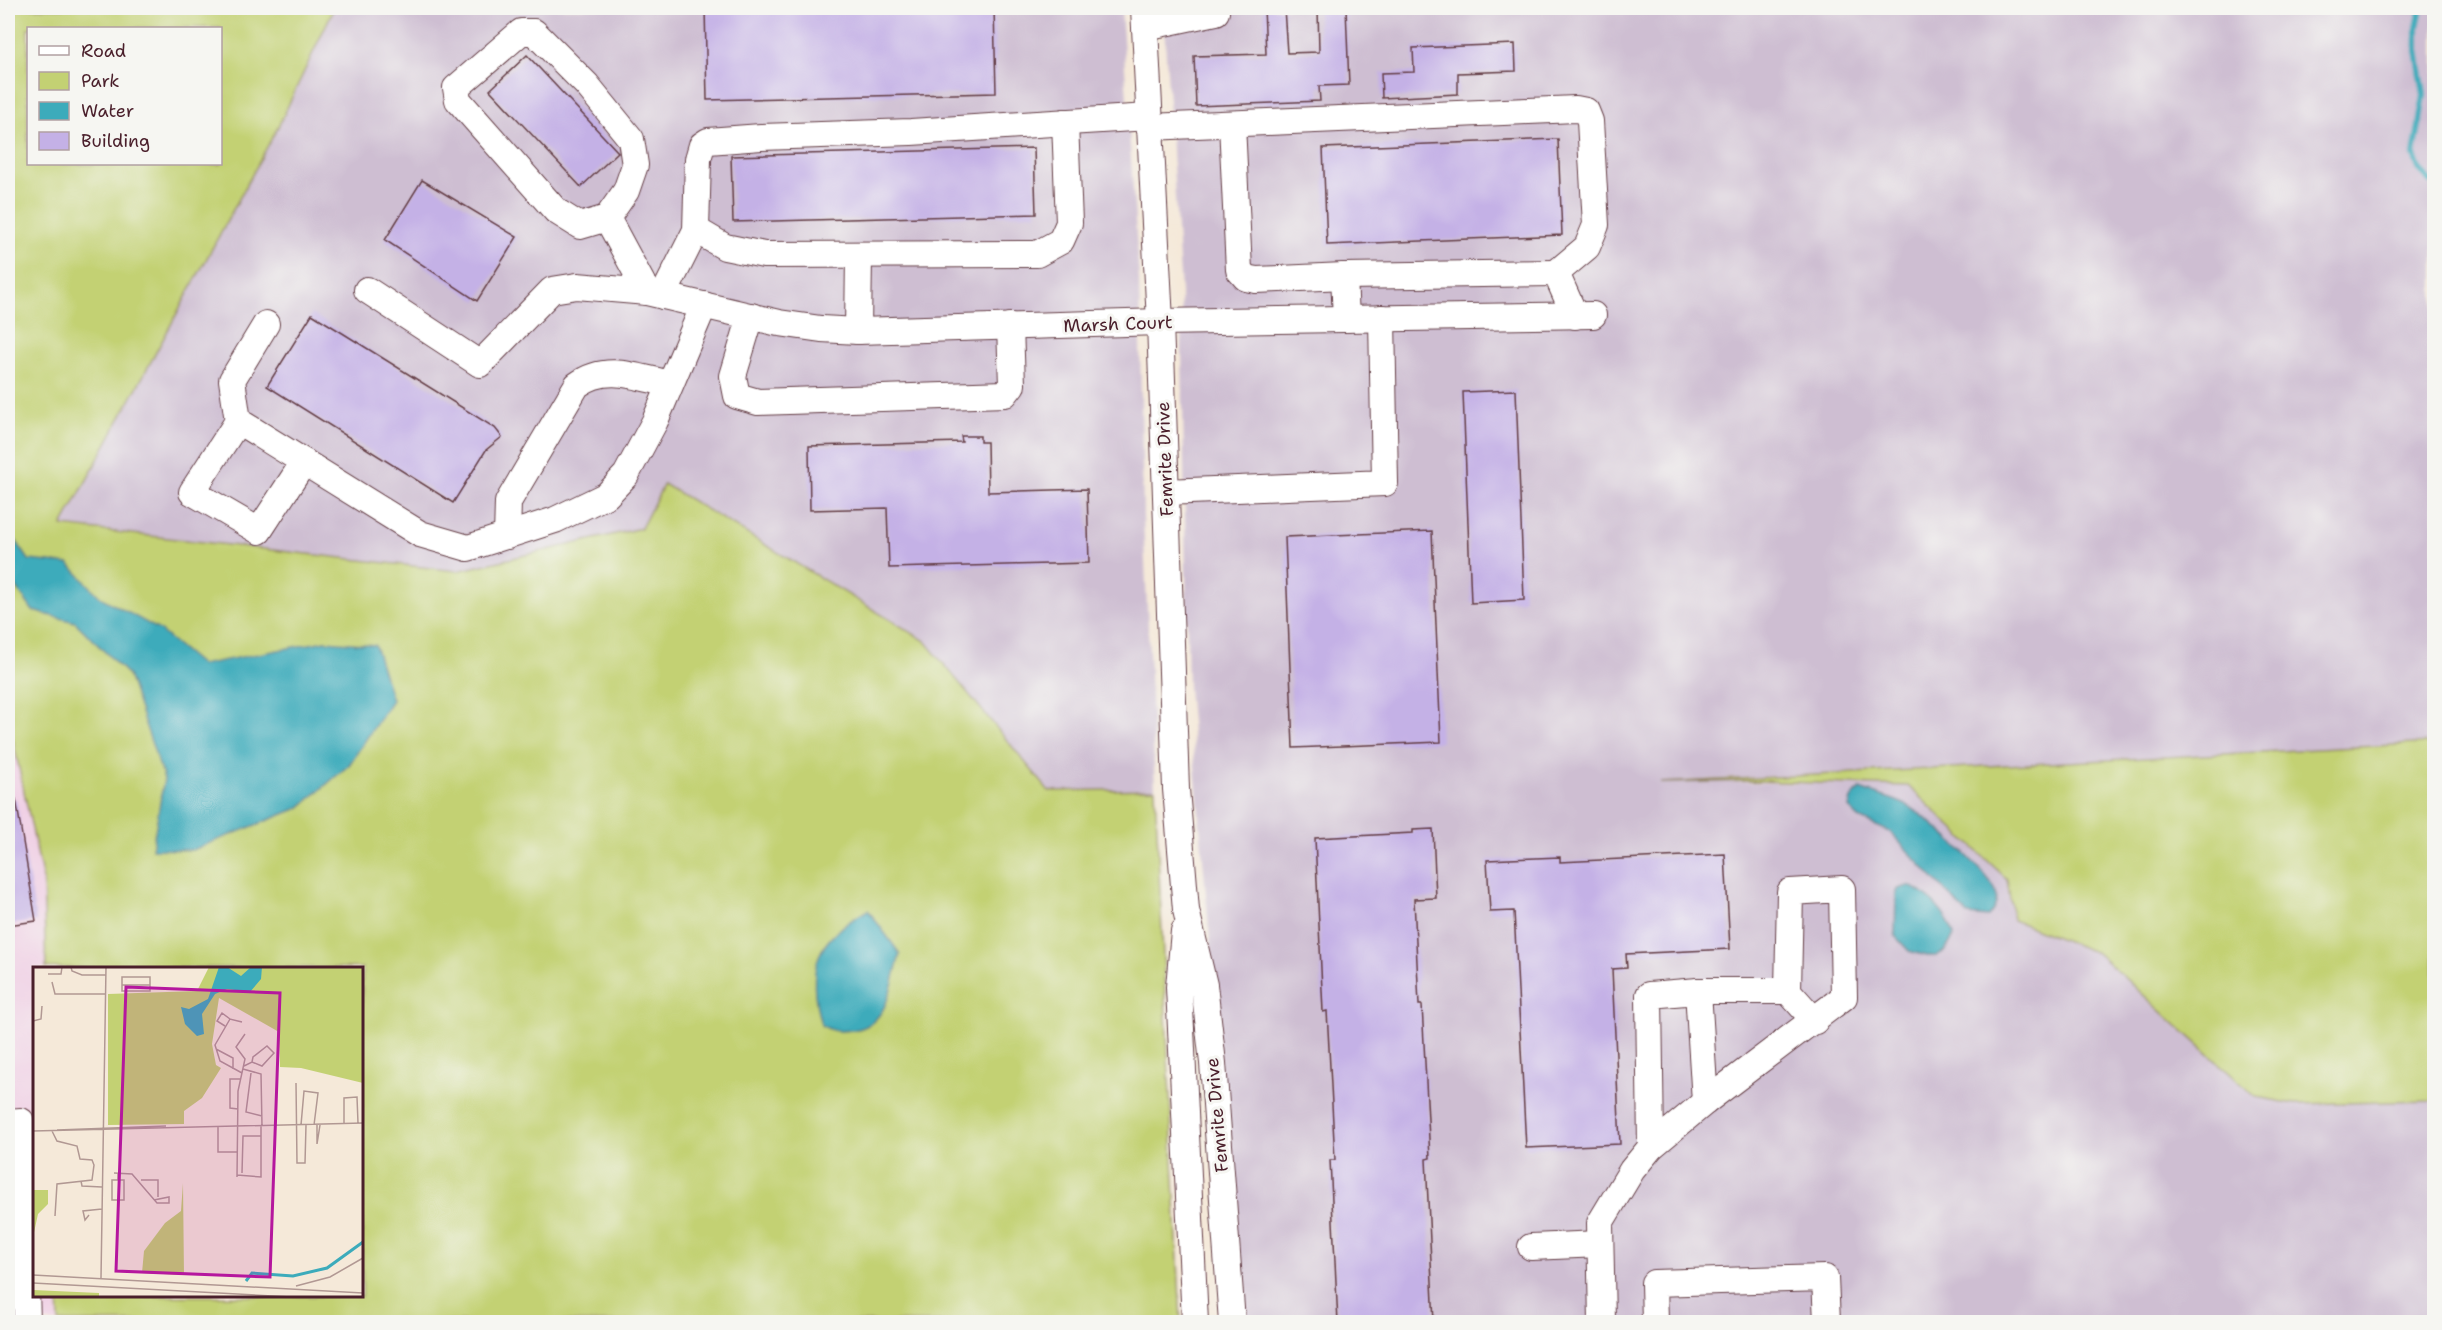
<svg xmlns="http://www.w3.org/2000/svg" width="2442" height="1330" font-family="'Shantell Sans',sans-serif">
<style>
.built{fill:#f0d0e5}
.industrial{fill:#cebed2}
.green{fill:#c3d173;stroke:#86784f;stroke-width:1.5;fill-rule:evenodd}
.water{fill:#3cabbb;stroke:#436573;stroke-width:1.5}
.lines{fill:none;stroke-linecap:round;stroke-linejoin:round}
.stream{stroke:#3cabbb;stroke-width:6}
.building{fill:#c4b1e6}
.minor-casing{stroke:#643d45;stroke-width:28}
.minor{stroke:#fff;stroke-width:26}
.labels{text-anchor:middle;dominant-baseline:central;stroke-width:6;stroke-linejoin:round;paint-order:stroke}
.street-label{font-size:18px;fill:#4a1f2b;stroke:#f6f6f2}
.inset-river{fill:none;stroke:#3cabbb;stroke-width:3}
.inset-road{fill:none;stroke:#b19893;stroke-width:1.5}
.view{fill:#b5179e;fill-opacity:0.15;stroke:#b5179e;stroke-width:3}
.inset-edge{fill:none;stroke:#4a1f2b;stroke-width:3}
</style>
<rect width="100%" height="100%" fill="#f6f6f2"/>
<filter id="ink" filterUnits="userSpaceOnUse"><feTurbulence type="fractalNoise" baseFrequency=".0167" numOctaves="2"/><feDisplacementMap in="SourceGraphic" scale="12" xChannelSelector="R" yChannelSelector="G"/><feConvolveMatrix kernelMatrix="1 2 1 2 8 2 1 2 1" color-interpolation-filters="sRGB"/></filter>
<filter id="wash" filterUnits="userSpaceOnUse"><feTurbulence type="fractalNoise" baseFrequency=".008" numOctaves="4" result="noise"/><feDisplacementMap in="SourceGraphic" scale="24" xChannelSelector="R" yChannelSelector="G"/><feGaussianBlur stdDeviation="1.35" result="paint"/><feColorMatrix in="noise" values="0 0 0 0 0 0 0 0 0 0 0 0 0 0 0 0 0 1.4 0 .05"/><feComposite in="paint" operator="in"/></filter>
<g filter="url(#wash)">
<rect width="100%" height="100%" fill="#f5e9d9"/>
<!-- built -->
<polygon class="built" points="8,717 43,880 46,968 34,968 34,1296 58,1296 59,1322 8,1322"/>
<!-- industrial -->
<g class="industrial">
<polygon points="334,8 1121,8 1139,280 1143,516 1155,789 1049,792 924,640 664,484 641,528 457,571 61,526 279,125"/>
<polygon points="1163,8 2434,8 2434,743 1683,781 1908,786 2007,879 2013,920 2097,953 2256,1097 2434,1101 2434,1322 1238,1322 1214,986 1188,687 1181,292"/>
</g>
<!-- green -->
<g class="green">
<path d="M8 8H334L279 125 62 526 457 571 641 528 664 484 924 640 1049 791 1155 789 1181 1322H59L58 1296H362V968H46L43 880 8 717ZM28 28H220V164H28Z"/>
<polygon points="2434,743 2434,1101 2295,1104 2256,1097 2097,953 2013,920 2007,879 1908,786 1755,781 1660,783"/>
</g>
<!-- water -->
<g class="water">
<polygon points="8,529 29,560 69,564 100,597 158,629 201,665 325,641 375,645 392,700 349,765 299,808 192,850 152,849 164,779 128,675 75,622 33,611 10,578 8,578"/>
<path d="M1860 789C1875 795 1894 798 1908 806 1926 816 1991 874 1996 892 1999 902 1994 910 1988 917L1968 915 1890 832 1859 818 1849 808 1851 799Z"/>
<path d="M1908 886C1926 890 1950 918 1954 936L1945 951 1936 956H1927L1909 951 1895 936 1896 895 1898 889Z"/>
<path d="M868 910 900 954C891 985 889 1026 852 1030 837 1032 834 1032 821 1025 805 966 816 939 868 910Z"/>
</g>
<g class="lines">
<!-- stream -->
<polyline class="stream" points="2421,8 2417,27 2417,50 2424,95 2414,155 2419,169 2434,184"/>
</g>
<g id="blocks">
<!-- building -->
<g class="building">
<polygon points="705,8 994,8 996,93 707,100"/>
<polygon points="1264,8 1284,8 1287,53 1319,52 1318,8 1346,8 1349,85 1319,86 1320,101 1196,106 1194,56 1266,54"/>
<polygon points="1515,44 1516,71 1458,73 1458,94 1382,98 1381,73 1414,72 1413,48"/>
<polygon points="527,55 618,152 581,187 490,90"/>
<polygon points="1558,139 1562,235 1327,245 1323,148"/>
<polygon points="1034,148 1036,214 733,222 731,156"/>
<polygon points="422,180 517,237 477,301 385,240"/>
<polygon points="312,314 495,428 502,437 486,450 453,503 267,386"/>
<polygon points="1516,390 1524,600 1471,603 1463,392"/>
<polygon points="961,436 980,436 980,442 987,442 988,492 1087,489 1089,563 889,568 887,508 810,510 809,446 962,442"/>
<polygon points="1432,531 1441,742 1293,748 1285,537"/>
<polygon points="16,799 36,921 8,925 8,800"/>
<polygon points="1433,829 1436,898 1414,899 1419,1005 1422,1005 1430,1158 1426,1159 1434,1323 1338,1323 1330,1160 1335,1160 1327,1011 1323,1012 1315,838 1413,833 1413,830"/>
<polygon points="1725,854 1730,949 1626,954 1627,968 1612,969 1620,1144 1526,1148 1514,911 1490,912 1487,860 1560,857 1560,862"/>
</g>
</g>
</g>
<g filter="url(#ink)">
<use href="#blocks" fill-opacity="0" stroke="#643d45" stroke-width="1.5"/>
<g class="lines">
<defs>
<g id="minor">
<polyline points="1144,8 1160,322 1176,789 1186,910 1204,985 1213,1063 1232,1322"/>
<polyline points="1145,27 1216,12"/>
<polyline points="1232,124 1239,270 1246,278 1256,280 1344,276 1556,273"/>
<polyline points="1149,127 1576,109 1586,111 1590,121 1596,225 1587,247 1556,273 1575,316"/>
<polyline points="607,218 580,226 556,211 458,100 456,88 521,32 534,32 587,85 631,139 635,165 626,191 607,218 647,292"/>
<polyline points="696,230 725,247 764,255 1037,254 1061,241 1069,223 1065,122"/>
<polyline points="1344,276 1346,319"/>
<polyline points="367,290 480,364 552,290 577,286 647,292 779,323 821,329 858,331 1160,322 1593,315"/>
<polyline points="663,296 696,230 698,159 702,145 708,141 761,137 911,132 1149,117"/>
<polyline points="751,316 733,376 737,396 758,402 1005,394 1012,385 1010,326"/>
<polyline points="266,324 232,380 238,421 420,534 468,548 555,520 607,495 626,475 655,421 704,305"/>
<polyline points="858,331 859,255"/>
<polyline points="238,421 192,492 259,531 304,462"/>
<polyline points="1166,492 1385,483 1382,318"/>
<path d="M507 536 508 502 577 385C606 363 637 377 670 384"/>
<polyline points="1184,931 1179,987 1195,1322"/>
<polyline points="1698,991 1705,1102"/>
<polyline points="8,1122 21,1121 27,1322"/>
<polyline points="1651,1147 1649,995 1698,991 1788,991"/>
<polyline points="1531,1247 1600,1244"/>
<polyline points="1602,1322 1600,1223 1632,1170 1651,1147 1705,1102 1844,997 1842,889 1790,892 1788,991 1815,1021"/>
<polyline points="1655,1322 1654,1283 1825,1278 1827,1322"/>
</g>
</defs>
<!-- minor casing -->
<use href="#minor" class="minor-casing"/>
<!-- minor -->
<use href="#minor" class="minor"/>
</g>
</g>
<g class="labels">
<!-- street labels -->
<g class="street-label">
<text transform="translate(1118 324) rotate(-2)">Marsh Court</text>
<text transform="translate(1165 459) rotate(-92)">Femrite Drive</text>
<text transform="translate(1217 1115) rotate(-95)">Femrite Drive</text>
</g>
</g>
<!-- overview -->
<g transform="translate(33 967)">
<rect width="330" height="330" fill="#f5e9d9"/>
<path d="M176 0H330V116L268 101 247 100 246 65 186 31 179 77 183 98 188 101 169 131 151 144V157L75 158V27L164 24ZM150 216 151 308 109 306 111 284 132 256 148 244ZM0 223H15V237L5 247 0 270ZM0 323 66 326V330H0Z" fill="#c3d173"/>
<path d="M186 0H194L208 9 218 0H229L228 12 217 25 194 22 182 27 169 47 171 67 164 69 152 57 148 40 156 42 175 32Z" fill="#3cabbb"/>
<path class="inset-river" d="M213 314 219 306 260 309 294 301 330 275"/>
<path class="inset-road" d="M38 0 39 4 49 8H73M15 7H28L29 0M89 10H117V24H89ZM19 15 22 27H73M89 18H117M0 54 8 52 9 39M209 55 197 52 182 78 187 94 209 106M192 59 184 54 189 46 197 52M183 82 200 91V102M211 99 219 95 229 99 241 86 234 79 220 90 219 95M210 102 228 107 229 159M218 106 213 145 229 149M263 116 264 196H272L273 158M205 142 197 141V112H207M311 157V131L324 130 325 156M268 158 271 124 285 126 281 158M284 158V177L287 158M185 159V185H205M24 163 133 159M0 164 330 156M19 164 24 174 44 179 47 192 59 193 61 198 59 213 24 217 22 249M81 206 99 207 124 236H136V230L121 233M209 206 210 169H228M85 207V213H91V233H79V213H85M204 208 228 210V159M204 210 205 124 212 92 203 80 212 67M108 213H125V230M48 214 49 219 69 220M56 248 52 253 50 244 69 242M0 308 330 326M68 311 73 0M0 316 258 330M263 319 297 310 330 291"/>
<path class="view" d="M93 20 247 26 237 310 83 304Z"/>
<rect width="330" height="330" class="inset-edge"/>
</g>
<!-- margin -->
<rect width="2442" height="1330" fill="none" stroke="#f6f6f2" stroke-width="30"/>
<!-- legend -->
<rect x="27" y="27" width="195" height="138" fill="#f6f6f2" stroke="#b1a0a2" stroke-width="1.5"/>
<rect x="39" y="46" width="30" height="9" fill="#ffffff" stroke="#b1a0a2" stroke-width="1.5"/>
<text x="81" y="57" font-size="18" fill="#4a1f2b">Road</text>
<rect x="39" y="72" width="30" height="18" fill="#c3d173" stroke="#b1a0a2" stroke-width="1.5"/>
<text x="81" y="87" font-size="18" fill="#4a1f2b">Park</text>
<rect x="39" y="102" width="30" height="18" fill="#3cabbb" stroke="#b1a0a2" stroke-width="1.5"/>
<text x="81" y="117" font-size="18" fill="#4a1f2b">Water</text>
<rect x="39" y="132" width="30" height="18" fill="#c4b1e6" stroke="#b1a0a2" stroke-width="1.5"/>
<text x="81" y="147" font-size="18" fill="#4a1f2b">Building</text>
</svg>
